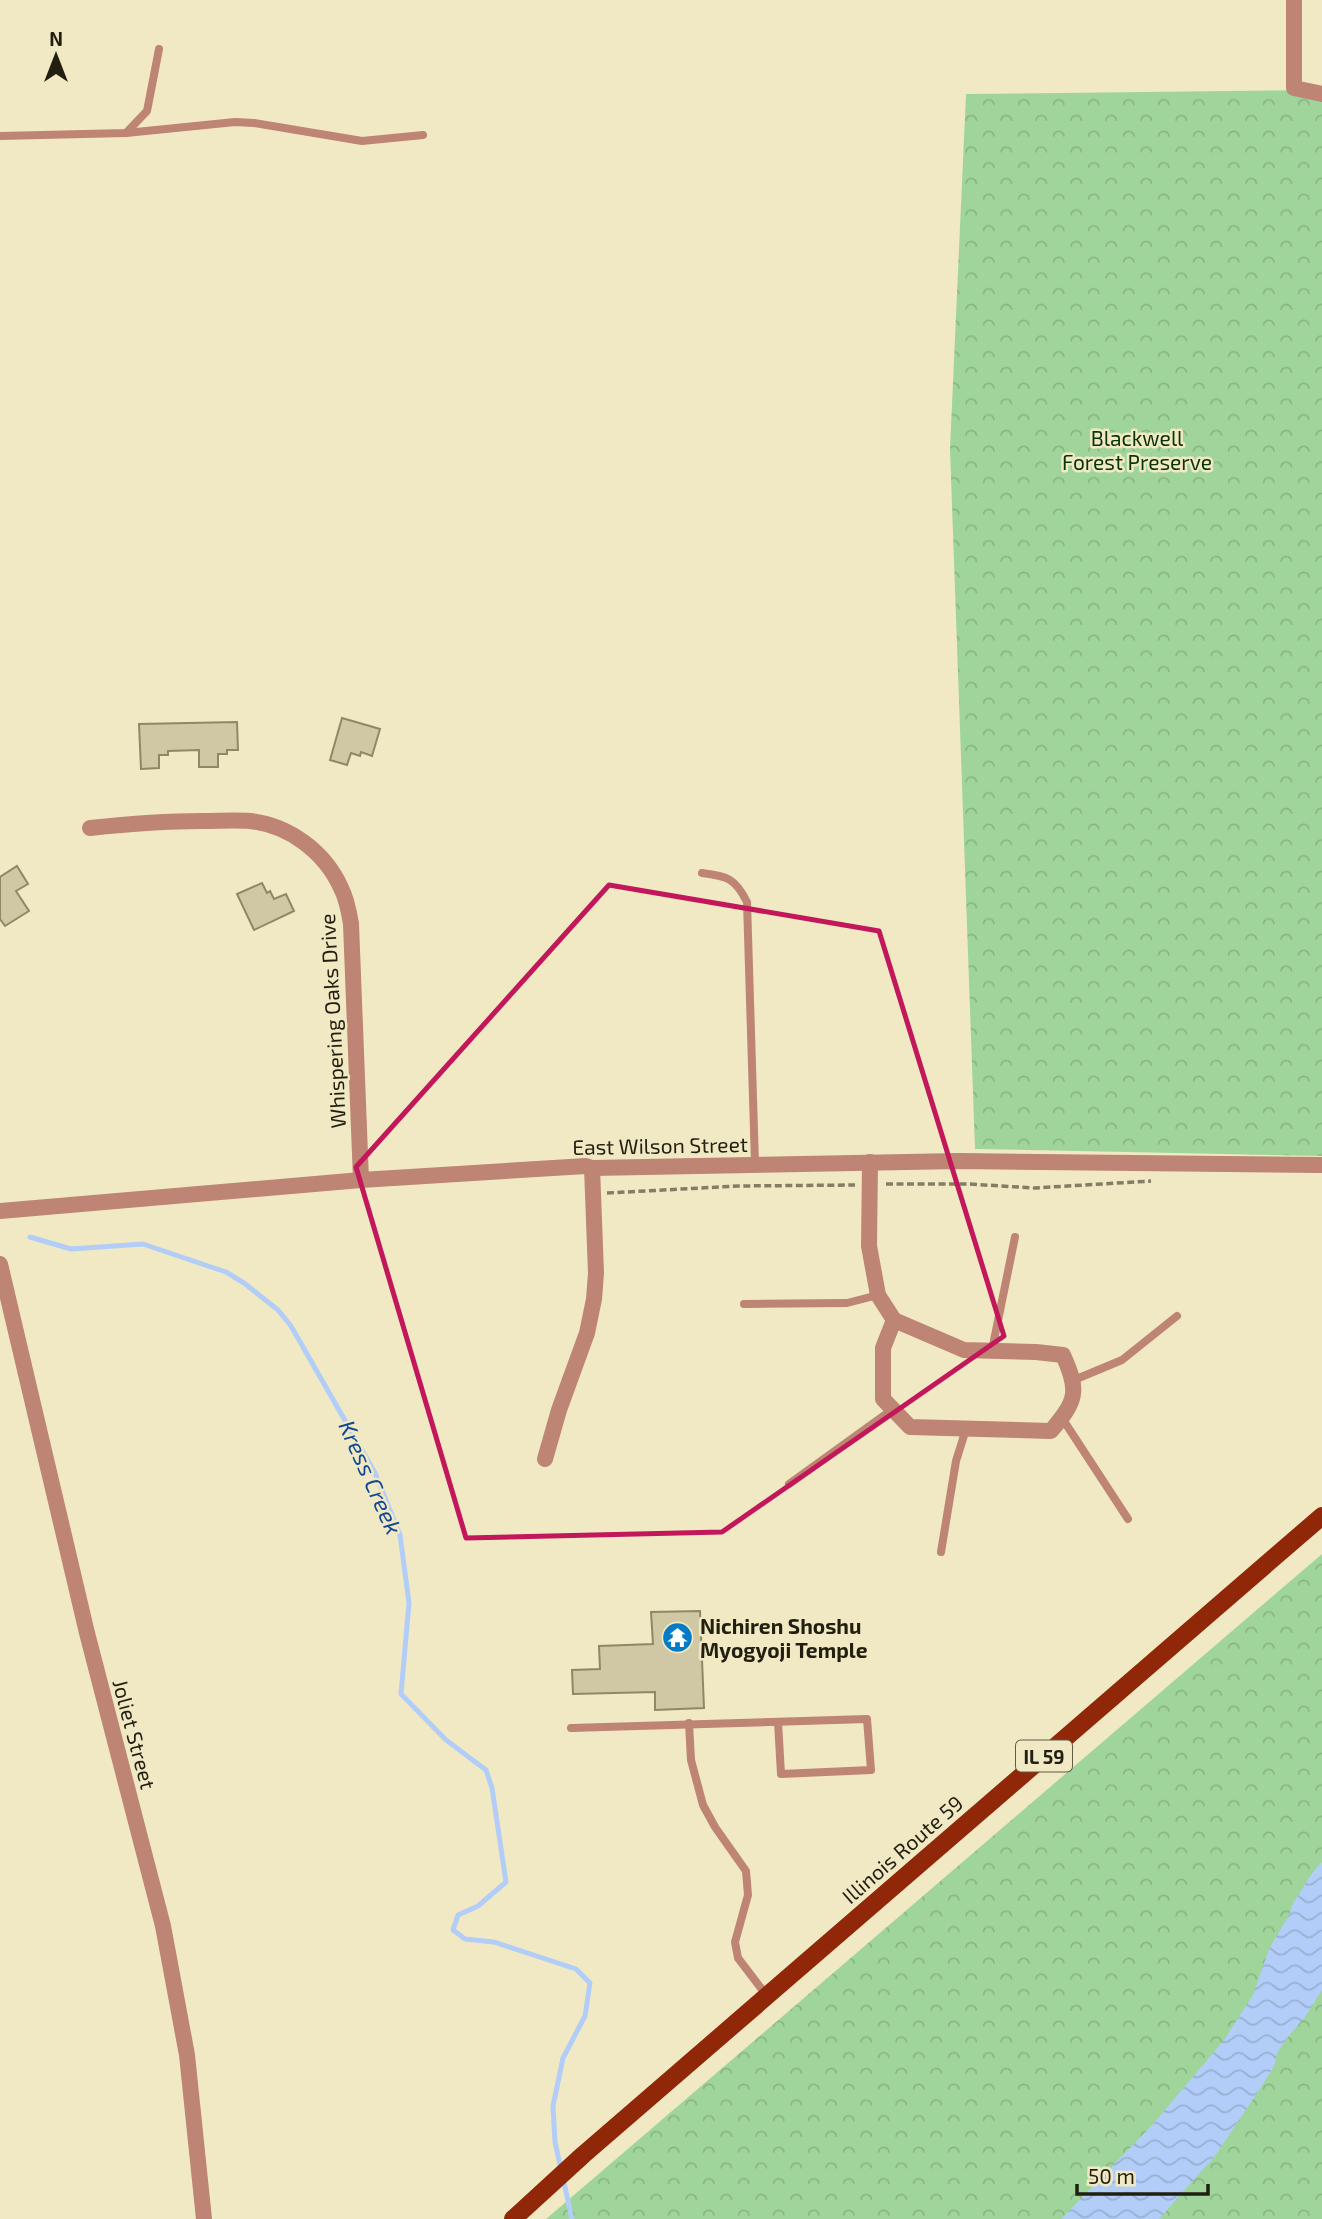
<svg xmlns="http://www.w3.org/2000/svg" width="1322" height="2219" font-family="'Exo 2',sans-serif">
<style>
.park{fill:url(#park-crowns)}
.water{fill:url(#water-waves)}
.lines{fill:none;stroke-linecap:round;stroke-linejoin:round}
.stream{stroke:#b2cdf7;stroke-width:5}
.building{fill:#d0c8a4;stroke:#8f8866;stroke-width:2}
.path{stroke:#837d65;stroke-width:3.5;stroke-dasharray:7 3.5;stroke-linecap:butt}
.service{stroke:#be8474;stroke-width:8}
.minor{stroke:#be8474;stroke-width:16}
.primary{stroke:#8f2708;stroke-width:18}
.marked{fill:none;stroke:#c2185b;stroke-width:5;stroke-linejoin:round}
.labels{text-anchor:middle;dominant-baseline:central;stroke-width:5;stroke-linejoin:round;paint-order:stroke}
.shield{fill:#f1e9c4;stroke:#605c47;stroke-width:2}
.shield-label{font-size:19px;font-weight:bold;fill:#221f11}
.park-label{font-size:21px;fill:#093308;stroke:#f1e9c4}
.street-label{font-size:21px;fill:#221f11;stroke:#f1e9c4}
.poi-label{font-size:21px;font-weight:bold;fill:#221f11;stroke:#f1e9c4;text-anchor:start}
.water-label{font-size:23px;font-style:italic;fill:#114794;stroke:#f1e9c4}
</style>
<defs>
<pattern id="park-crowns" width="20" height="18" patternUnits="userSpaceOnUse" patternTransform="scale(1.75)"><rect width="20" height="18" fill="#9fd59b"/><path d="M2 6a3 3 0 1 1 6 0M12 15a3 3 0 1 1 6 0" fill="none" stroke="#89b684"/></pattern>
<pattern id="water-waves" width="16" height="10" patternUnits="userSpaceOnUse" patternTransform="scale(1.75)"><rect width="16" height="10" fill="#b2cdf7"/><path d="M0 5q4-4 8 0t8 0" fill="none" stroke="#99b0d3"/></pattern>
</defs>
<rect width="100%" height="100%" fill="#f1e9c4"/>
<!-- park -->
<g class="park">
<polygon points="1322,90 1322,1156 975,1149 950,449 966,94"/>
<polygon points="1322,1554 1322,2219 546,2219"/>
</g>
<!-- water -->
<polygon class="water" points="1322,1862 1322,1990 1305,2017 1287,2038 1277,2053 1275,2064 1267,2078 1215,2156 1159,2219 1061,2219 1153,2124 1224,2040 1253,1995 1269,1949 1289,1915 1293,1903 1313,1872"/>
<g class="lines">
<!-- stream -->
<polyline class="stream" points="30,1237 71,1249 143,1244 226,1272 244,1283 278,1310 291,1326 375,1473 400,1535 409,1603 401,1694 446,1740 486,1770 492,1788 506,1882 478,1906 458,1915 453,1930 465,1939 494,1942 576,1969 590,1983 585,2016 563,2058 553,2106 555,2142 572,2219"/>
</g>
<!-- building -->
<g class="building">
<polygon points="342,718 380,729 372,756 361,752 360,756 351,753 347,765 330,760"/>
<polygon points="237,722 238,750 227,750 227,754 218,754 218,767 199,767 199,750 168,751 168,755 159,755 159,768 141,769 139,724"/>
<polygon points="17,866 28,884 16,891 29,911 5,926 0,919 0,877"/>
<polygon points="262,883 267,893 270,891 274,899 286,894 294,911 254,930 237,894"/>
<polygon points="700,1611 704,1708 655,1710 655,1692 573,1694 572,1670 600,1669 599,1646 653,1644 651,1612"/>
</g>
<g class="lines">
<!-- path -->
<g class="path">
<polyline points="886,1184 968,1184 1035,1188 1151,1181"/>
<polyline points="607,1193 738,1186 855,1185"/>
</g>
<!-- service -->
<g class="service">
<polyline points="126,133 235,122 254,123 362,141 423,135"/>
<polyline points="0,136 126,133 147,111 159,49"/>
<path d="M702 873C727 876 735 878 747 902L755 1163"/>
<polyline points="744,1304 847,1303 878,1295"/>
<polyline points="992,1350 1015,1237"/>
<polyline points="1074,1380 1122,1360 1177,1316"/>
<polyline points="1062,1418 1128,1519"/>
<polyline points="789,1484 893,1409"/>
<polyline points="941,1552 956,1461 966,1429"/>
<polyline points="689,1723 691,1760 703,1805 715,1827 746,1871 748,1895 735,1942 738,1958 767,1996"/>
<polyline points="571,1728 867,1719 871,1770 781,1774 778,1722"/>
</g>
<!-- minor -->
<g class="minor">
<polyline points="1294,0 1294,88 1322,94"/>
<path d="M90 828C127 824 164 821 202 821 218 821 235 820 250 821 289 825 325 852 341 888 347 899 349 912 351 924L361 1180"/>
<polyline points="870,1162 869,1246 878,1295 894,1320"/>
<polyline points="0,1211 361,1180 586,1166 592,1168 959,1161 1322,1165"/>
<polyline points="0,1264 87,1633 163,1926 187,2055 204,2219"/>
<path d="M894 1320 964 1350 1036 1352 1063 1355C1080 1392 1076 1401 1051 1431L910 1427 883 1399V1348Z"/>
<polyline points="545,1459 559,1410 587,1333 594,1299 596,1273 592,1168"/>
</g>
<!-- primary -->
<polyline class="primary" points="513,2219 583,2155 1322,1516"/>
</g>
<!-- marked area -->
<path class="marked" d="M609 885 879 931 1004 1336 722 1532 466 1538 356 1167Z"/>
<!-- icons -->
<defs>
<symbol id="temple-disc" viewBox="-11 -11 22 22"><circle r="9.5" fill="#047cc5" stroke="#f1e9c4"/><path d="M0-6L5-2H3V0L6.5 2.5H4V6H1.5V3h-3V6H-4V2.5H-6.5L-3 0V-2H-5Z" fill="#fff"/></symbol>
</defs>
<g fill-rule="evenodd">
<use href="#temple-disc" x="660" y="1620" width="35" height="35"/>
</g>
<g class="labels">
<!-- shield labels -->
<rect class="shield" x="1016" y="1740.5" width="56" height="31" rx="5"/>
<g class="shield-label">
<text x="1044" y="1756">IL 59</text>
</g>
<!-- park labels -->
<g class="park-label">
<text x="1137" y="437">Blackwell<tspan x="1137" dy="24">Forest Preserve</tspan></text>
</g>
<!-- street labels -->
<g class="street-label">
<text transform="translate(332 1021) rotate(-93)">Whispering Oaks Drive</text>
<text transform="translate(660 1145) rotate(-1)">East Wilson Street</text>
<text transform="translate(135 1734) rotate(75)">Joliet Street</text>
<text transform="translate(902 1849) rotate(-41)">Illinois Route 59</text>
</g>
<!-- poi labels -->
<g class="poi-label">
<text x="700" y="1625">Nichiren Shoshu<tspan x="700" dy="24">Myogyoji Temple</tspan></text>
</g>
<!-- water labels -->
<g class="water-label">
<text transform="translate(371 1477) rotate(66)">Kress Creek</text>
</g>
</g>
<!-- north arrow -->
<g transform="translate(56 56)" stroke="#f1e9c4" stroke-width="5" paint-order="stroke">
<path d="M0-5L12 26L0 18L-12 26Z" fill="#221f11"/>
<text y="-10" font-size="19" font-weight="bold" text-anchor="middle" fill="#221f11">N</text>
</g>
<!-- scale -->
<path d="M1077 2184v10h131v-10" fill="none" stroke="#221f11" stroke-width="3.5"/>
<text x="1088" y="2184" font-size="21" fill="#221f11" stroke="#f1e9c4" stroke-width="5" paint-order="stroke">50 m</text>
</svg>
